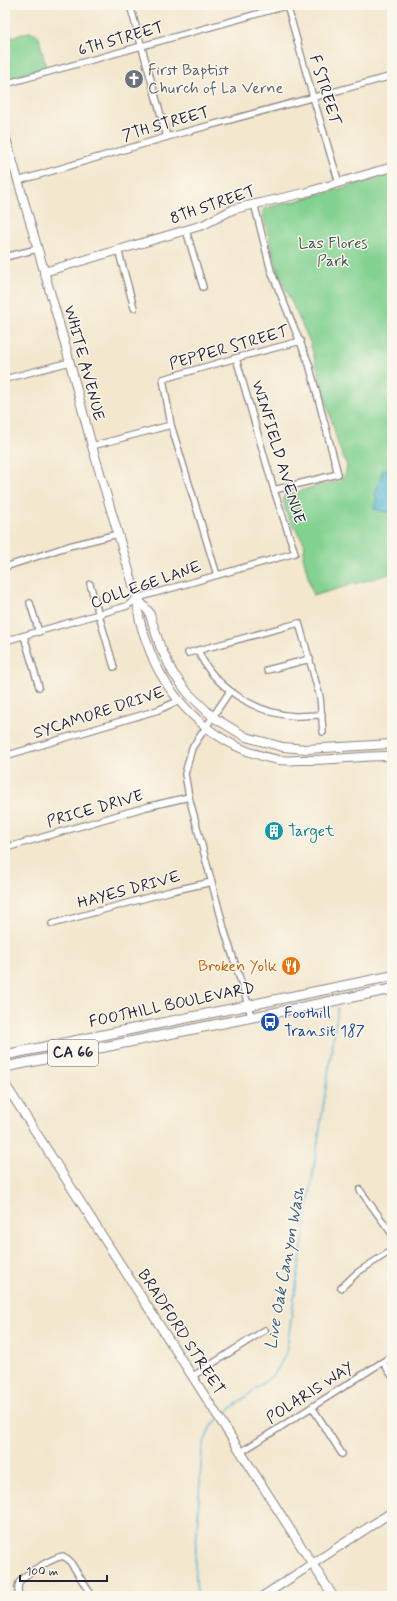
<svg xmlns="http://www.w3.org/2000/svg" width="397" height="1601" font-family="Mynerve,sans-serif">
<style>
.green{fill:#81d190;stroke:#527a66}
.water{fill:#59b5d7;stroke:#3e6c89}
.lines{fill:none;stroke-linecap:round;stroke-linejoin:round}
.stream{stroke:#59b5d7;stroke-width:1.5}
.street-casing{stroke:#8a8484;stroke-width:8}
.secondary-casing{stroke:#8a8484;stroke-width:10}
.primary-casing{stroke:#8a8484;stroke-width:11}
.street{stroke:#fff;stroke-width:5.5}
.secondary{stroke:#fff;stroke-width:8}
.primary{stroke:#fff;stroke-width:9}
.labels{text-anchor:middle;dominant-baseline:central;stroke-width:3;stroke-linejoin:round;paint-order:stroke}
.shield{fill:#fbf7ec;stroke:#636270;stroke-width:1}
.shield-label{font-size:15px;font-weight:bold;fill:#22223b}
.street-label{font-size:16px;fill:#22223b;stroke:#fbf7ec}
.worship-label{font-size:16px;fill:#5b616d;stroke:#fbf7ec;text-anchor:start}
.park-label{font-size:16px;fill:#3e5754;stroke:#fbf7ec}
.culture-label{font-size:16px;fill:#0d838f;stroke:#fbf7ec;text-anchor:start}
.food-label{font-size:16px;fill:#c56008;stroke:#fbf7ec;text-anchor:end}
.transit-label{font-size:16px;fill:#164399;stroke:#fbf7ec;text-anchor:start}
.water-label{font-size:17px;font-style:italic;fill:#385d79;stroke:#fbf7ec}
</style>
<rect width="100%" height="100%" fill="#fbf7ec"/>
<filter id="ink" filterUnits="userSpaceOnUse"><feTurbulence type="fractalNoise" baseFrequency=".025" numOctaves="2"/><feDisplacementMap in="SourceGraphic" scale="8" xChannelSelector="R" yChannelSelector="G"/><feConvolveMatrix kernelMatrix="1 2 1 2 8 2 1 2 1" color-interpolation-filters="sRGB"/></filter>
<filter id="wash" filterUnits="userSpaceOnUse"><feTurbulence type="fractalNoise" baseFrequency=".012" numOctaves="4" result="noise"/><feDisplacementMap in="SourceGraphic" scale="16" xChannelSelector="R" yChannelSelector="G"/><feGaussianBlur stdDeviation="0.9" result="paint"/><feColorMatrix in="noise" values="0 0 0 0 0 0 0 0 0 0 0 0 0 0 0 0 0 1.4 0 .05"/><feComposite in="paint" operator="in"/></filter>
<g filter="url(#wash)">
<rect width="100%" height="100%" fill="#f3e7ce"/>
<!-- green -->
<g class="green">
<polygon points="29,32 35,33 39,38 46,67 5,80 5,47 8,46 6,39"/>
<path d="M392 174V573L313 596 303 556 305 545C298 529 282 517 284 496L316 486 338 482 345 475 347 466 339 447 310 342 279 275 263 214V210L266 208 296 201Z"/>
</g>
<!-- water -->
<polygon class="water" points="383,469 392,471 392,503 390,513 374,509 377,497 375,496"/>
<g class="lines">
<!-- stream -->
<g class="stream">
<polyline points="221,1416 271,1377 277,1370 286,1353 338,1008"/>
<polyline points="197,1596 195,1563 202,1448 210,1428 217,1420"/>
</g>
</g>
</g>
<g filter="url(#ink)">
<g class="lines">
<defs>
<g id="street">
<polyline points="130,5 167,137"/>
<polyline points="287,5 313,97 339,183"/>
<polyline points="5,84 289,5"/>
<polyline points="18,181 167,137 392,76"/>
<polyline points="254,203 271,271 309,364 338,474 274,490"/>
<polyline points="186,230 203,287"/>
<polyline points="118,249 134,308"/>
<polyline points="5,257 37,249"/>
<polyline points="5,379 70,362"/>
<polyline points="92,446 171,425"/>
<polyline points="5,567 69,546 118,534"/>
<polyline points="217,575 171,425 163,379 236,358 301,341"/>
<polyline points="90,584 114,667"/>
<polyline points="30,603 39,632"/>
<polyline points="24,636 39,687"/>
<polyline points="5,641 127,606 137,598 295,553 274,490 236,358"/>
<path d="M198 650C212 686 256 714 295 716 304 716 313 715 322 715"/>
<polyline points="188,653 299,623 320,697 323,732"/>
<polyline points="267,670 310,659"/>
<polyline points="230,691 192,748 185,774 189,797 225,932 248,1004 251,1017"/>
<polyline points="5,756 158,710 178,701"/>
<polyline points="5,841 9,847 146,807 189,797"/>
<polyline points="52,924 171,891 212,882"/>
<polyline points="360,1190 392,1234"/>
<polyline points="341,1288 358,1272 392,1250"/>
<polyline points="383,1362 392,1376"/>
<polyline points="193,1376 265,1330"/>
<polyline points="312,1407 342,1454"/>
<polyline points="241,1452 392,1356"/>
<path d="M19 1596C18 1592 17 1588 19 1583 23 1574 53 1558 63 1556L69 1560 92 1596"/>
</g>
<g id="secondary">
<path d="M5 135 63 337 92 446 137 598C138 615 140 624 146 640 165 700 216 749 279 760 286 761 294 760 301 760 331 761 362 755 392 756"/>
<polyline points="44,272 203,225 234,209 304,193 392,167"/>
<polyline points="137,598 149,612 160,646 173,673 188,693 213,717 246,737 283,747 306,749 392,744"/>
<polyline points="5,1084 333,1596"/>
<polyline points="263,1596 392,1512"/>
</g>
<g id="primary">
<polyline points="5,1055 392,976"/>
<polyline points="5,1067 392,989"/>
</g>
</defs>
<!-- street casing -->
<use href="#street" class="street-casing"/>
<!-- secondary casing -->
<use href="#secondary" class="secondary-casing"/>
<!-- primary casing -->
<use href="#primary" class="primary-casing"/>
<!-- street -->
<use href="#street" class="street"/>
<!-- secondary -->
<use href="#secondary" class="secondary"/>
<!-- primary -->
<use href="#primary" class="primary"/>
</g>
</g>
<!-- icons -->
<defs>
<symbol id="church-disc" viewBox="-11 -11 22 22"><circle r="9.5" fill="#6b7280" stroke="#fbf7ec"/><path d="M-1.2-6h2.4v3.5h3.3v2.4h-3.3V6h-2.4V-.1h-3.3v-2.4h3.3Z" fill="#fff"/></symbol>
<symbol id="building-disc" viewBox="-11 -11 22 22"><circle r="9.5" fill="#0f9aa8" stroke="#fbf7ec"/><path d="M-4-6H4V6H1V3H-1V6H-4ZM-2.5-4.3h1.7v1.8h-1.7ZM.8-4.3h1.7v1.8H.8ZM-2.5-1h1.7V.8h-1.7ZM.8-1h1.7V.8H.8Z" fill="#fff"/></symbol>
<symbol id="restaurant-disc" viewBox="-11 -11 22 22"><circle r="9.5" fill="#e8710a" stroke="#fbf7ec"/><path d="M-5-6h1v4h1v-4h1v4h1v-4h1v5L-1.5 .5V6h-2V.5L-5-1ZM5-6V6H3V1.5H1.5Q1.5-4 5-6Z" fill="#fff"/></symbol>
<symbol id="bus-disc" viewBox="-11 -11 22 22"><circle r="9.5" fill="#1a4fb4" stroke="#fbf7ec"/><path d="M-5-6H5V4H4V6H2V4H-2V6H-4V4H-5ZM-3.5-4V0h7V-4ZM-3.5 1.2v1.5H-2V1.2ZM2 1.2v1.5H3.5V1.2Z" fill="#fff"/></symbol>
</defs>
<g fill-rule="evenodd">
<use href="#church-disc" x="123" y="68" width="22" height="22"/>
<use href="#building-disc" x="263" y="820" width="22" height="22"/>
<use href="#restaurant-disc" x="280" y="955" width="22" height="22"/>
<use href="#bus-disc" x="259" y="1011" width="22" height="22"/>
</g>
<g class="labels">
<!-- shield labels -->
<rect class="shield" x="48" y="1040" width="50" height="26" rx="3"/>
<g class="shield-label">
<text x="73" y="1053">CA 66</text>
</g>
<!-- street labels -->
<g class="street-label">
<text transform="translate(121 39) rotate(-16)">6TH STREET</text>
<text transform="translate(325 90) rotate(73)">F STREET</text>
<text transform="translate(166 124) rotate(-16)">7TH STREET</text>
<text transform="translate(213 205) rotate(-19)">8TH STREET</text>
<text transform="translate(229 348) rotate(-16)">PEPPER STREET</text>
<text transform="translate(84 363) rotate(75)">WHITE AVENUE</text>
<text transform="translate(278 452) rotate(73)">WINFIELD AVENUE</text>
<text transform="translate(146 585) rotate(-19)">COLLEGE LANE</text>
<text transform="translate(99 713) rotate(-18)">SYCAMORE DRIVE</text>
<text transform="translate(95 809) rotate(-16)">PRICE DRIVE</text>
<text transform="translate(129 890) rotate(-15)">HAYES DRIVE</text>
<text transform="translate(172 1005) rotate(-12)">FOOTHILL BOULEVARD</text>
<text transform="translate(181 1332) rotate(57)">BRADFORD STREET</text>
<text transform="translate(310 1393) rotate(-33)">POLARIS WAY</text>
</g>
<!-- worship labels -->
<g class="worship-label">
<text x="148" y="70">First Baptist<tspan x="148" dy="18">Church of La Verne</tspan></text>
</g>
<!-- park labels -->
<g class="park-label">
<text x="333" y="243">Las Flores<tspan x="333" dy="18">Park</tspan></text>
</g>
<!-- culture labels -->
<g class="culture-label">
<text x="288" y="831">Target</text>
</g>
<!-- food labels -->
<g class="food-label">
<text x="277" y="966">Broken Yolk</text>
</g>
<!-- transit labels -->
<g class="transit-label">
<text x="284" y="1013">Foothill<tspan x="284" dy="18">Transit 187</tspan></text>
</g>
<!-- water labels -->
<g class="water-label">
<text transform="translate(285 1268) rotate(-80)">Live Oak Canyon Wash</text>
</g>
</g>
<!-- margin -->
<rect width="397" height="1601" fill="none" stroke="#fbf7ec" stroke-width="20"/>
<!-- scale -->
<path d="M20 1575v6h87v-6" fill="none" stroke="#22223b" stroke-width="2"/>
<text x="26" y="1575" font-size="12" fill="#22223b" stroke="#fbf7ec" stroke-width="3" paint-order="stroke">100 m</text>
</svg>
